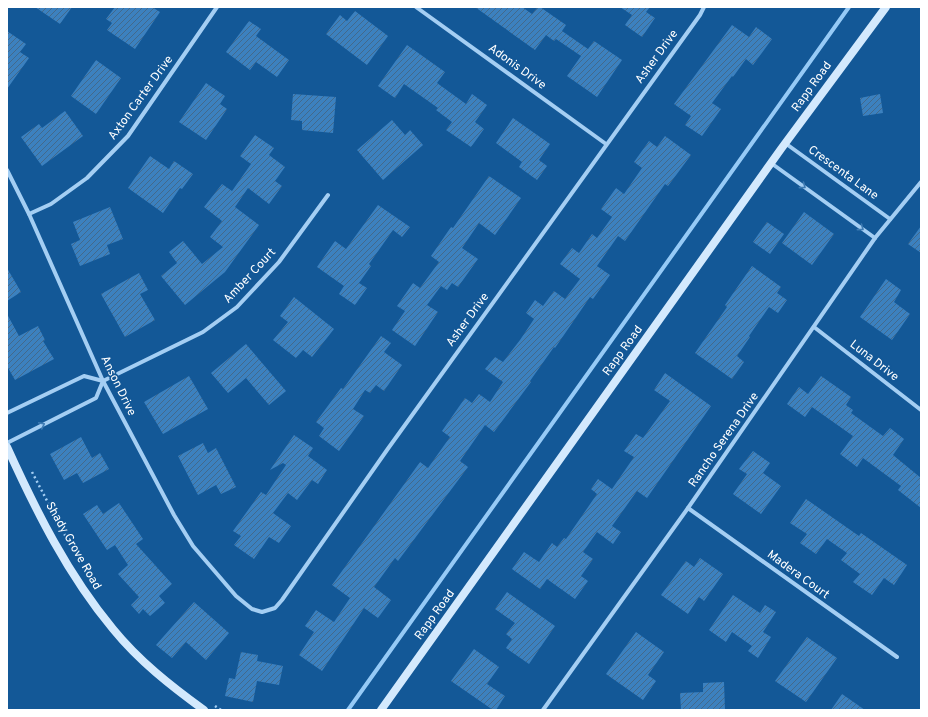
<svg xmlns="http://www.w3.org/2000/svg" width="928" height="717" font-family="Overpass,sans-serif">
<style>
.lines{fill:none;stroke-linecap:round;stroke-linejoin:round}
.stream{stroke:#96caf6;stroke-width:4}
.building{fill:url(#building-hatch)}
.path{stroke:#a4cef3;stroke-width:2.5;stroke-dasharray:2 3;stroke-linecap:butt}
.street{stroke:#a4cef3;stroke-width:4}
.secondary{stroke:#d3e9fd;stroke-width:8}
.oneway{stroke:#3e7bb3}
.labels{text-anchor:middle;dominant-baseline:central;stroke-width:3.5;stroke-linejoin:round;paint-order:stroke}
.street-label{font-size:12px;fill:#fff;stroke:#135897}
</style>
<defs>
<pattern id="building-hatch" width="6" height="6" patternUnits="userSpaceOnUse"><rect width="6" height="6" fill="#3c81bf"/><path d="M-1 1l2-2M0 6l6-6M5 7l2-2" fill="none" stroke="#43698b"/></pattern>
</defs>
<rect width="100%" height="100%" fill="#135897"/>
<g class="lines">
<!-- stream -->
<polyline class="stream" points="348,710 849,7"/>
</g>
<!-- building -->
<g class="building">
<polygon points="35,7 72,7 60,24"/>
<polygon points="115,7 152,7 160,12 135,49 107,30 112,23 106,19"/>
<polygon points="475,7 522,7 532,14 538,7 540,7 566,25 562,31 588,49 594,41 622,60 597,97 567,76 581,56 556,39 554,41 546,35 535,50"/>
<polygon points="620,7 650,7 646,12 655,18 642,37 625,25 632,15"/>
<polygon points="355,11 388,36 367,65 326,34 340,15 347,21"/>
<polygon points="249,21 261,29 256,36 289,60 277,77 256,62 250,70 226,52"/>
<polygon points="732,25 749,37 756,27 772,39 753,65 746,59 733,77 732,76 712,103 721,109 702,136 685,125 691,116 674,104"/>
<polygon points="7,31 26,44 20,52 29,58 7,89"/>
<polygon points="407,45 445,72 437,83 466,104 472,94 487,105 475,122 484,129 471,147 446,130 452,122 436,110 438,108 404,84 395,98 378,86"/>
<polygon points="96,60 121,78 96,114 71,96"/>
<polygon points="206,83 225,96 220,104 227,109 206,140 179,122"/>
<polygon points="293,94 336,97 333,133 302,130 302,121 291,120"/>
<polygon points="880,94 883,113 863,116 860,98"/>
<polygon points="65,111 83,136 42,166 21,137 39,124 42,128"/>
<polygon points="513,118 550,144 539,160 547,166 537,180 519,167 522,162 496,143"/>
<polygon points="392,120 405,135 410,130 423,145 383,180 357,150"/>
<polygon points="255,135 274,148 269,155 285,167 275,181 282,186 269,204 248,188 235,207 259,225 225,272 185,305 161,276 177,263 169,252 183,241 202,264 223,247 210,237 222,221 204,207 222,184 232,191 251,164 240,156"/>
<polygon points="665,136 691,155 668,186 665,184 625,241 618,236 597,266 610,275 593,299 590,297 555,348 554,347 530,381 531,382 494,432 485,425 460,461 468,467 398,561 395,558 374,587 391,600 378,618 364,608 322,671 299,655 314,632 305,626 316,610 334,622 350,598 332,585 420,462 428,468 450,437 442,431 465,398 472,403 479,394 490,402 503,382 485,369 495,357 503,362 520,340 534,319 526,313 535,300 543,306 554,291 565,299 580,279 560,264 572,248 579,253 592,234 597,238 612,217 601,209 616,188 624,194 642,168 634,162 649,141 657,147"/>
<polygon points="150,156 169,169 174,161 193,174 182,189 180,188 163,213 128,188"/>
<polygon points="489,176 521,198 495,235 479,223 462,248 478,259 458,287 452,283 447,290 441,286 427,305 438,312 415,346 392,330 405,311 397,306 413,283 420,288 439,262 431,256 451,227 453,228"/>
<polygon points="378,205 410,227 402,237 393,230 369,264 371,266 359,283 367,288 355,305 339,294 344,286 317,267 335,241 346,249"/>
<polygon points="110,207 123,239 107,245 110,254 80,266 71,244 80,240 73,222"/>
<polygon points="804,212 834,234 812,265 782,243"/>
<polygon points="767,222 784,234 770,254 753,242"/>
<polygon points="921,226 921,253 908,244"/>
<polygon points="752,266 781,287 777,293 787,300 778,313 769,307 749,336 750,337 737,356 744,362 732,379 695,353 727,307 725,305"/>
<polygon points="7,268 21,292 7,301"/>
<polygon points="139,273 148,290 140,294 155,320 125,337 101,294"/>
<polygon points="886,279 901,290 894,302 910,314 892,340 860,317"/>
<polygon points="294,297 334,329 312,357 303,350 296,358 273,340 288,322 280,316"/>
<polygon points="7,314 19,336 38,326 45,340 43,341 54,359 15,380 7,366"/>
<polygon points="381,336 391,343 384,352 402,365 384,391 376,385 370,393 365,390 353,409 364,416 339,451 319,436 324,428 316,422 341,388 343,389"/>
<polygon points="246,344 286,391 269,405 246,378 228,393 211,373"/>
<polygon points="665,373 711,406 647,498 637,491 612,526 621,532 613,544 597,532 583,552 593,559 581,576 588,581 575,599 547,579 540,589 512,569 524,552 539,562 552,543 557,547 564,538 566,539 597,494 591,489 598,479 612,489 634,457 624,451 636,434 643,438 670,401 654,390"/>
<polygon points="189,376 208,409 163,434 144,402"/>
<polygon points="821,376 851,397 846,405 853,410 851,413 883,436 890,428 904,439 893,455 921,478 921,508 898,490 901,486 863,458 857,467 840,454 853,436 812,407 805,417 787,404 799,387 808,394"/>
<polygon points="294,435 313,448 308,456 327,470 318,484 312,480 297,500 288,493 273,513 291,526 279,543 269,537 254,559 234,545 241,536 233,531 261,492 266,495 286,465 283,463 270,470"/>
<polygon points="81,437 92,458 100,453 109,469 83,483 77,473 64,480 50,454"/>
<polygon points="203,443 208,453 216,448 236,487 221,494 216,485 198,495 178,456"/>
<polygon points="753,451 770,463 763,473 781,486 761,514 733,494 747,474 739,469"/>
<polygon points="806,499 859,536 861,533 907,565 894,585 884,578 872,595 853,582 860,574 841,560 847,553 827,539 816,554 800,543 807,534 790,523"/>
<polygon points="119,503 143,539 136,544 172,584 159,596 165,603 150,616 143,609 139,614 131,605 139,597 118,574 128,565 115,545 107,550 83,514 97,505 103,514"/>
<polygon points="700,558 723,574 704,601 699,597 688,614 661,595 686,561 694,567"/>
<polygon points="507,592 555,626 529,664 506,648 512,639 506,634 515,623 495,609"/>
<polygon points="733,595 760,613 765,605 776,612 763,632 771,637 758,658 748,651 752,646 732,632 726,642 709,630"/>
<polygon points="194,602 229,633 206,660 186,642 172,658 156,645"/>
<polygon points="636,632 664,652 648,675 656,681 643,700 606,674"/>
<polygon points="807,637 837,658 806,702 775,681"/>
<polygon points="474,649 499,667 487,684 505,696 496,710 493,710 451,681"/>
<polygon points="241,652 258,655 257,661 283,666 279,685 257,681 253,702 225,696 229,678 235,679"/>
<polygon points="724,682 725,710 681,710 680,693 703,692 703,683"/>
<polygon points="842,694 865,710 831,710"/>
</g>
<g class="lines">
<!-- path -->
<g class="path">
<polyline points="32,472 68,541"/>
<polyline points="215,706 221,710"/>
</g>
<!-- street -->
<g class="street">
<polyline points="416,7 606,144"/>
<polyline points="785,143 890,219"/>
<polyline points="771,163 875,238"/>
<polyline points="7,170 29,214 103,381 174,515 193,546 236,596 252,609 262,612 275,608 282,600 387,450 700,15 704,7"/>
<polyline points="29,214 51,204 87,178 128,136 217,7"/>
<polyline points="814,327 921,410"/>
<polyline points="103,381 203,332 237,307 279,262 328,195"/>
<polyline points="7,413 84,376 103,381 96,398 7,443"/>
<polyline points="688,508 897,657"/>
<polyline points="543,710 688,508 875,238 921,182"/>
</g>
<!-- secondary -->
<g class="secondary">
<path d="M7 447C36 511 68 575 113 629 139 661 171 686 204 710"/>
<polyline points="381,710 781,149 886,7"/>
</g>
</g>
<!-- one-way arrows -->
<defs><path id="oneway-chevron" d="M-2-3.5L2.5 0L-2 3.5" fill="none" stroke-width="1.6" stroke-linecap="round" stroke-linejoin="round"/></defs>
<g class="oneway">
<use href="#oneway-chevron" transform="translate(803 186) rotate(36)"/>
<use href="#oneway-chevron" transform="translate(861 228) rotate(36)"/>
<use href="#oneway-chevron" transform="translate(42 425) rotate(-27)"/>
</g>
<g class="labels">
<!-- street labels -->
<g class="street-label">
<text transform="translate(657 57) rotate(-54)">Asher Drive</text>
<text transform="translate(517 67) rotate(36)">Adonis Drive</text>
<text transform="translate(812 87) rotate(-54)">Rapp Road</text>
<text transform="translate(141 98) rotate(-54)">Axton Carter Drive</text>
<text transform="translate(843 173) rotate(36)">Crescenta Lane</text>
<text transform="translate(250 276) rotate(-47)">Amber Court</text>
<text transform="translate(468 320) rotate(-54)">Asher Drive</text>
<text transform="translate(623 351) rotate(-54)">Rapp Road</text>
<text transform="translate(874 361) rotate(38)">Luna Drive</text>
<text transform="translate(118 386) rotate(64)">Anson Drive</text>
<text transform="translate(724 440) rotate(-55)">Rancho Serena Drive</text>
<text transform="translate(73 546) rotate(60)">Shady Grove Road</text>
<text transform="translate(798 575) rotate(36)">Madera Court</text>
<text transform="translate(435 615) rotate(-54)">Rapp Road</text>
</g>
</g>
<!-- border -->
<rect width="928" height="717" fill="none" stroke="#ffffff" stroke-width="16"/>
</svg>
